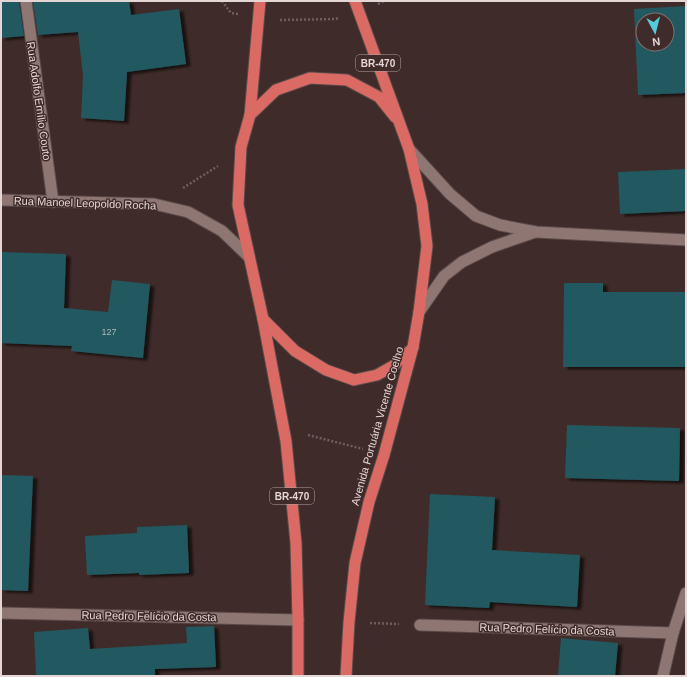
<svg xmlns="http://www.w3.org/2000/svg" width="687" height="677" font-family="Helvetica,sans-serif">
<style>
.building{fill:#225860;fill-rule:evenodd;filter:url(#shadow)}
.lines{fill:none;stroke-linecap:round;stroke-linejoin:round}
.service-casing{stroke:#5a4a48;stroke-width:13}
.minor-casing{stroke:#5a4a48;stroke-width:13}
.tertiary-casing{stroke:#5a4a48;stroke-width:13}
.secondary-casing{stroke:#5a4a48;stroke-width:13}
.trunk-casing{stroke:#5a4a48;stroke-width:13}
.path{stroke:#715e5c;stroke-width:2.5;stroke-dasharray:2 2;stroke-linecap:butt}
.service{stroke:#8e7673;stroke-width:11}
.minor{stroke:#8e7673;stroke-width:11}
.tertiary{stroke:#8e7673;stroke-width:11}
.secondary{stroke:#8e7673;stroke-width:11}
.trunk{stroke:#da6a63;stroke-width:11}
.labels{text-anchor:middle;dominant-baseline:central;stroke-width:3;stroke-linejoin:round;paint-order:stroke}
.number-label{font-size:9px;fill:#b4b6b7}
.shield{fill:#3f2b29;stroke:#b2a3a1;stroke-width:1}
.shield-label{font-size:10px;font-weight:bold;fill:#e4d6d4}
.street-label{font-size:11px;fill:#e4d6d4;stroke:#3f2b29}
</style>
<defs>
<filter id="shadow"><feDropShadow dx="4.5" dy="2.5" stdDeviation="1" flood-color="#0009"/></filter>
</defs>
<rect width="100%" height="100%" fill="#3f2b29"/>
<!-- building -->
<g class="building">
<polygon points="1,1 19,1 24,36 1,38"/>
<polygon points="33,1 129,1 131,15 179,9 186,64 127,72 124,121 81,118 83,76 78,32 38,35"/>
<path d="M686 6V93L638 95 634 9ZM643 20H667V44H643Z"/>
<polygon points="686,169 686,211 620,214 618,172"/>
<polygon points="1,252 66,254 64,308 108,312 112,280 150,284 143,358 71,351 72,346 1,343"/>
<polygon points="564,283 603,283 603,292 686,292 686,367 563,367"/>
<polygon points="567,425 680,428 679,481 565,478"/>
<polygon points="2,475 33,476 28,591 1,590 1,499"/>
<polygon points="430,494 495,497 492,550 580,555 577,607 490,602 489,608 425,605"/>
<polygon points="187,525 189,573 139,575 139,573 87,575 85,536 137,533 137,527"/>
<polygon points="214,626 216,667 155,669 155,676 36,676 34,632 88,628 90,649 187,643 186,627"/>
<polygon points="561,638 618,643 615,676 558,676"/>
</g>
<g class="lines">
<defs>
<polyline id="service" points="1,613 298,620"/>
<g id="minor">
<polyline points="26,1 53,202"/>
<polyline points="420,625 673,633"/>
</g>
<polyline id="tertiary" points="663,676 673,633 686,593"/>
<g id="secondary">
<polyline points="409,149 450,194 476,216 500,225 536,232 686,240"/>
<polyline points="1,200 154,204 188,212 222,231 249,257"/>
<polyline points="419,312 444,276 462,262 492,247 535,232"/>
</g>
<g id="trunk">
<polyline points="260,1 250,115 241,147 238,205 263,319 286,441 296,543 298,620 298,676"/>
<polyline points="250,115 276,90 310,78 347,80 379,97 395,117"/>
<polyline points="263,319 295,351 326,370 354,380 377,375 393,366 413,348"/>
<polyline points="346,676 349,622 355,563 369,502 384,455 413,347 419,312 427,246 422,204 409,149 355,1"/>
</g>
</defs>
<!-- service casing -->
<use href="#service" class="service-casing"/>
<!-- minor casing -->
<use href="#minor" class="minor-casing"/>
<!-- tertiary casing -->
<use href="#tertiary" class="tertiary-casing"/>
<!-- secondary casing -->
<use href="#secondary" class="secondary-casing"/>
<!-- trunk casing -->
<use href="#trunk" class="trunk-casing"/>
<!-- path -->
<g class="path">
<polyline points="222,1 231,13 238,14"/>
<polyline points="378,4 384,1"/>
<polyline points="280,20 335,19 339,18"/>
<polyline points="183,188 218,166"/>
<polyline points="308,435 363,449"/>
<polyline points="370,623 399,624"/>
</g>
<!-- service -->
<use href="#service" class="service"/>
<!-- minor -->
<use href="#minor" class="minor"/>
<!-- tertiary -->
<use href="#tertiary" class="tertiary"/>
<!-- secondary -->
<use href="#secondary" class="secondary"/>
<!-- trunk -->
<use href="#trunk" class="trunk"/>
</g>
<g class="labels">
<!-- number labels -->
<g class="number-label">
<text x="109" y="332">127</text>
</g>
<!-- shield labels -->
<g class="shield">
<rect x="356" y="55" width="44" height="16" rx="3"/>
<rect x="270" y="488" width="44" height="16" rx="3"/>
</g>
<g class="shield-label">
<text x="378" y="63">BR-470</text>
<text x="292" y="496">BR-470</text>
</g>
<!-- street labels -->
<g class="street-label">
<text transform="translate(39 101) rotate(82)">Rua Adolfo Emílio Couto</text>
<text transform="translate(85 203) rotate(2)">Rua Manoel Leopoldo Rocha</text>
<text transform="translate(377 426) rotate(-74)">Avenida Portuária Vicente Coelho</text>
<text transform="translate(149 616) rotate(1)">Rua Pedro Felício da Costa</text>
<text transform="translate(547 629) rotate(2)">Rua Pedro Felício da Costa</text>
</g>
</g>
<!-- border -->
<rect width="687" height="677" fill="none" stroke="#e4d6d4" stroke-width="4"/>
<!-- north arrow -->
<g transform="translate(655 32) rotate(173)"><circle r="19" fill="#3f2b29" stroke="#816f6d"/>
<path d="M0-3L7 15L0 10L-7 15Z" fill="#53cbdb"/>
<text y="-6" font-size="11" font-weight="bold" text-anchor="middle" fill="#e4d6d4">N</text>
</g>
</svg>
